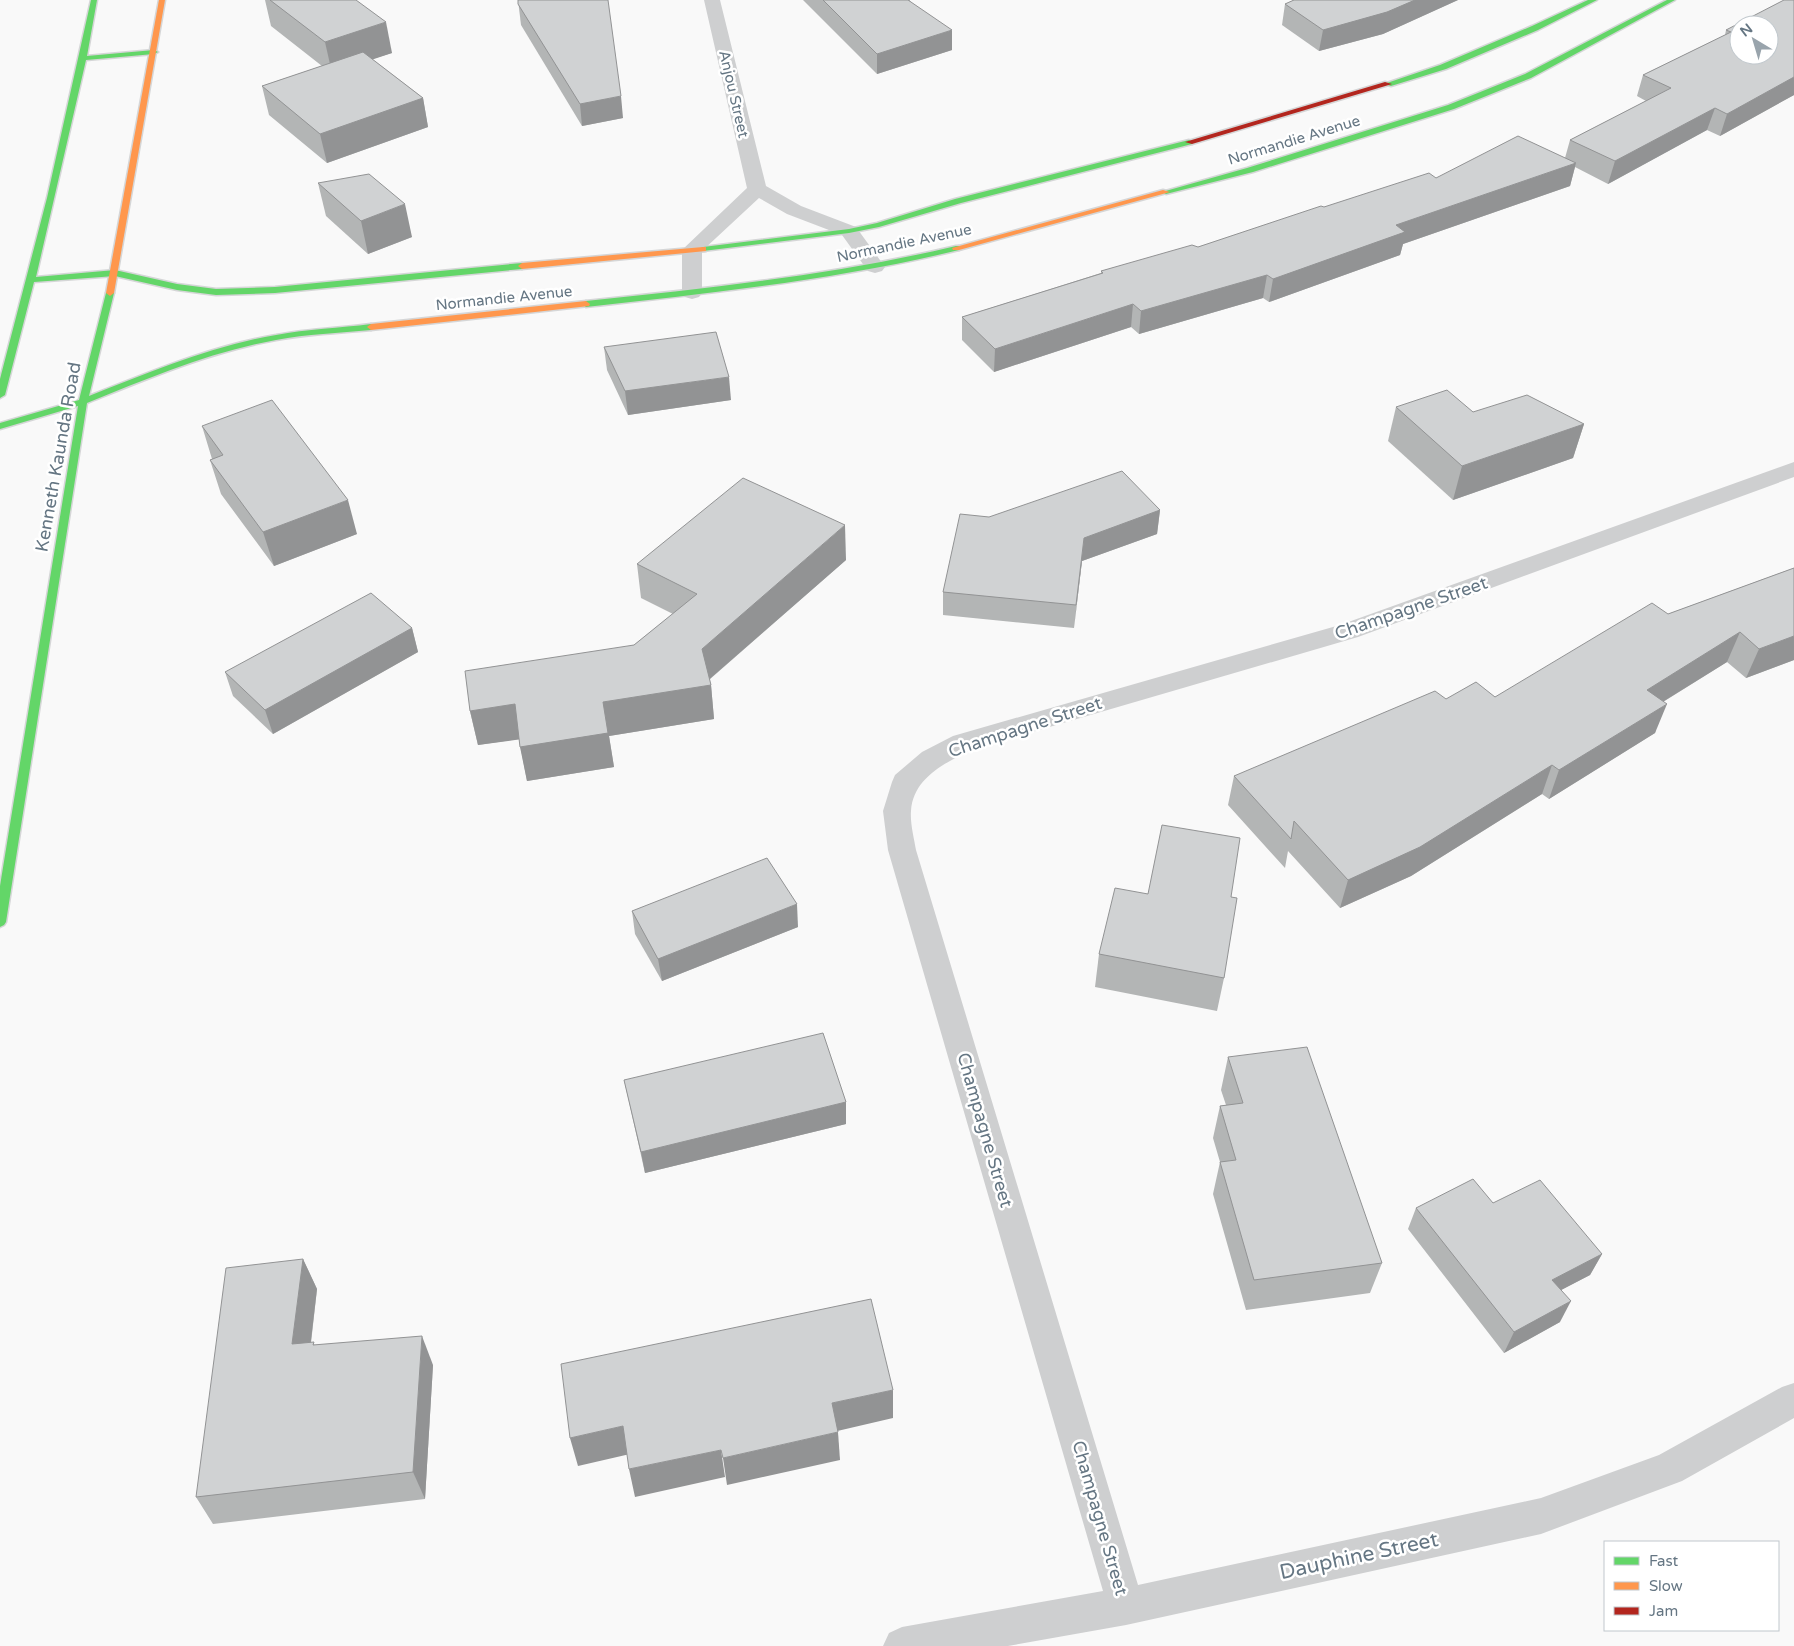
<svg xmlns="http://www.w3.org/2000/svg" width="1794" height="1646" font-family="'Varela Round',sans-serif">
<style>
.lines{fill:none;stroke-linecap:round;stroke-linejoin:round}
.fast-casing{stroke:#d5d6d7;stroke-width:3}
.slow-casing{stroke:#d5d6d7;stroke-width:3}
.jam-casing{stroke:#d5d6d7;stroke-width:3}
.street{fill:#cecfd0;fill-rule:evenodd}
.fast{fill:#63d668;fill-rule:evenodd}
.slow{fill:#ff974d;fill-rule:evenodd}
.jam{fill:#b3261e;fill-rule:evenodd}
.wall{fill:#b3b5b5}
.shaded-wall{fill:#929394}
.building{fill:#d0d2d3;stroke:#929394;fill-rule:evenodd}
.labels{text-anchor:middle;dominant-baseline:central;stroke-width:5;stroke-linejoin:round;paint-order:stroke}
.far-street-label{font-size:15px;fill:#657683;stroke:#fff}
.street-label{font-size:18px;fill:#657683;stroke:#fff}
.near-street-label{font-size:21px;fill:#657683;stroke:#fff}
</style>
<rect width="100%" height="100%" fill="#f9f9f9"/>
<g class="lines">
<defs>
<g id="fast">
<polygon points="91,0 97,0 87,56 154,50 158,52 154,54 86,60 36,277 115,270 177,284 216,289 275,287 522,263 526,266 522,269 275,293 216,295 177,290 115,276 34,282 5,395 0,398 0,379 47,198"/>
<polygon points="1588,0 1597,0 1538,30 1446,69 1391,86 1384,84 1440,65 1532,26"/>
<polygon points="1667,0 1675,0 1531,78 1454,109 1253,172 1166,194 1162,192 1247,168 1448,105 1525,74"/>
<polygon points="1189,140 1193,142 1192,144 961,203 879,227 849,233 703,251 699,249 703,247 849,229 877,223 955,199"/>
<path d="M956 246H959V250C836 280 711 293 586 307L582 304 586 301C710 288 834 275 956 246Z"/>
<path d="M110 290 114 293 89 396C150 372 211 346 276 335 307 329 340 328 371 324L375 327 371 330C339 333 307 334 276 340 210 352 149 378 87 403L6 922 4 925 0 927V886L78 406 0 429V423L79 400 106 293Z"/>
</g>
<g id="slow">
<polygon points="159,0 165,0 114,293 110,296 106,293"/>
<polygon points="1163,190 1170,192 959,250 953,250 952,248"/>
<polygon points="703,247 706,247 706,251 522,269 518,266 522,263"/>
<polygon points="586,301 590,304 589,306 371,330 367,327 371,324"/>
</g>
<polygon id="jam" points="1385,82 1392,84 1192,144 1185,142"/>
</defs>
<!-- fast casing -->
<use href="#fast" class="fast-casing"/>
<!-- slow casing -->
<use href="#slow" class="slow-casing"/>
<!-- jam casing -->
<use href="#jam" class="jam-casing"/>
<!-- street -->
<g class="street">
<polygon points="704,0 720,0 766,186 801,206 856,227 885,267 882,271 875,273 868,271 842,235 787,214 759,198 702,251 702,293 699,297 692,299 685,297 682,293 682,250 747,188"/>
<path d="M1794 462V477L1358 637 971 750C945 763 913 778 911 811 910 823 914 838 916 850L1138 1585 1541 1498 1659 1455 1782 1387 1794 1383V1418L1682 1481 1541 1534 1126 1625 1008 1646H883L889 1633 902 1627 1103 1591 888 850 883 811 892 782 895 775 922 752 953 736 1340 625Z"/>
</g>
<!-- fast -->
<use href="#fast" class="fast"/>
<!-- slow -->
<use href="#slow" class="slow"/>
<!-- jam -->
<use href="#jam" class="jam"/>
</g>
<!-- wall -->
<g class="wall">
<polygon points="265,0 356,0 392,53 372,59 423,98 428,127 327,163 269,115 262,86 322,66 271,26"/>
<polygon points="518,0 623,118 582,126 521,25"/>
<polygon points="803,0 910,0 910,1 952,50 877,74"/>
<polygon points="1294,0 1458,0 1383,34 1319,51 1282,25 1285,4"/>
<polygon points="1794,0 1794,95 1720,136 1707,130 1608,184 1575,167 1570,186 1403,244 1400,255 1269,302 1263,298 1139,334 1131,327 994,372 962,340 962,317 1101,273 1101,271 1198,247 1324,207 1436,178 1565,158 1570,140 1646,101 1637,96 1643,75 1725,35 1726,30"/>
<polygon points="318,183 412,237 368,254 326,216"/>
<polygon points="604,347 731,400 628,415 607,370"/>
<polygon points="1396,407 1473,412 1584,424 1573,458 1453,500 1388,441"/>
<polygon points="202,426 357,534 274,566 221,494 210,460 212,459"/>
<polygon points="1160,510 1157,534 1082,561 1074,628 943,615 943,592 989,517"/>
<polygon points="846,560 709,680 711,685 714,719 609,736 614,767 527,781 519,739 478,745 470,711 634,645 673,614 641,598 637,564"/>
<polygon points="1794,568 1794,660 1746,678 1727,662 1663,702 1655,733 1549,799 1542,794 1411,876 1340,908 1288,851 1285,868 1228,805 1234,776 1446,699 1495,697 1668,614"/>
<polygon points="412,628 418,652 273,734 233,696 225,672"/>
<polygon points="1148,894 1231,897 1224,978 1217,1011 1095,987 1099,954"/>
<polygon points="632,911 798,927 662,981 635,934"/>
<polygon points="1228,1057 1382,1263 1370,1293 1246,1310 1213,1194 1220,1162 1213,1138 1220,1106 1226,1105 1221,1090"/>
<polygon points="624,1080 846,1102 846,1124 645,1173 629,1102"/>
<polygon points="1493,1203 1602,1254 1590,1275 1561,1290 1560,1322 1504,1353 1408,1229 1416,1208"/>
<polygon points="303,1259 317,1289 311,1343 315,1345 433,1365 425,1499 213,1524 196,1497"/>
</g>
<!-- shaded-wall -->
<g class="shaded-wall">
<polygon points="1415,0 1458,0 1383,34 1319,51 1323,30"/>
<polygon points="386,22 392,53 332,73 325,42"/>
<polygon points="952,30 952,50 877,74 877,54"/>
<polygon points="1794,77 1794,95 1720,136 1727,114"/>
<polygon points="621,96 623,118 582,126 580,104"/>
<polygon points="423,98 428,127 327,163 320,134"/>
<polygon points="1715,108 1707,130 1608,184 1615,161"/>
<polygon points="1576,163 1570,186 1403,244 1400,255 1269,302 1273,279 1396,225"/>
<polygon points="405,204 412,237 368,254 361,221"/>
<polygon points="1267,275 1263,298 1139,334 1141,311"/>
<polygon points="1133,304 1131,327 994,372 995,349"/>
<polygon points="729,377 731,400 628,415 625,391"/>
<polygon points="1584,424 1573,458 1453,500 1462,466"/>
<polygon points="348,500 357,534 274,566 263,532"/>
<polygon points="1160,510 1157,534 1082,561 1074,628 1084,538"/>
<polygon points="845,525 846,560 705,683 702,649"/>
<polygon points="412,628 418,652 273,734 265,710"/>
<polygon points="1740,632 1727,662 1635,719 1647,690"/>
<polygon points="1794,636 1794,660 1746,678 1759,649"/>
<polygon points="711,685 714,719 609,736 614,767 527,781 520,747 603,702"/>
<polygon points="515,704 522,739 478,745 470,711"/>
<polygon points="1667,704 1655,733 1549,799 1559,770"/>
<polygon points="1552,765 1542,794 1411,876 1340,908 1348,880"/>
<polygon points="797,904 798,927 662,981 658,959"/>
<polygon points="846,1102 846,1124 645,1173 641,1152"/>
<polygon points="1602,1254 1590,1275 1542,1300 1552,1280"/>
<polygon points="303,1259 317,1289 307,1374 292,1344"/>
<polygon points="1571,1301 1560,1322 1504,1353 1514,1332"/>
<polygon points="422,1336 433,1365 425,1499 413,1472"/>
<polygon points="893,1390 893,1418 833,1432 832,1403"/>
<polygon points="623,1426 630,1454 578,1466 570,1438"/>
<polygon points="838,1432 840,1460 727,1485 723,1458"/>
<polygon points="721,1450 725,1477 635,1497 629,1469"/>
</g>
<!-- building -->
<g class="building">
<polygon points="270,0 356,0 386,22 325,42"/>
<polygon points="518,0 608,0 621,96 580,104 518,4"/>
<polygon points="823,0 908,0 952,30 877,54"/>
<polygon points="1294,0 1415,0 1387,12 1323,30 1285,4"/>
<path d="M1784 0H1794V77L1727 114 1715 108 1615 161 1570 140 1671 88 1643 75 1731 32 1726 30ZM1739 25H1769V55H1739Z"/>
<polygon points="363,52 423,98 320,134 262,86"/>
<polygon points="1518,136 1576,163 1396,225 1405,232 1273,279 1267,275 1141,311 1133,304 995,349 962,317 1103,273 1101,271 1192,245 1198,247 1321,206 1324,207 1429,173 1436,178"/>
<polygon points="369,174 405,204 361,221 318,183"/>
<polygon points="716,332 729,377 625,391 604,347"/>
<polygon points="1447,390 1473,412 1527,395 1584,424 1462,466 1396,407"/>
<polygon points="272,400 348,500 263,532 210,460 223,455 202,426"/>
<polygon points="1122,471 1160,510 1084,538 1076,605 943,592 960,514 989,517"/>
<polygon points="743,478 845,525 702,649 711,685 603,702 608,733 520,747 515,704 470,711 465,671 634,645 697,594 637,564"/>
<polygon points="1794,568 1794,636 1759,649 1740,632 1647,690 1667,704 1559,770 1552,765 1420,847 1348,880 1294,821 1291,839 1234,776 1435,691 1446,699 1476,682 1495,697 1652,603 1668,614"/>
<polygon points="371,593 412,628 265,710 225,672"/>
<polygon points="1162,825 1240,838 1231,897 1237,898 1224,978 1099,954 1115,888 1148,894"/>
<polygon points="767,858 797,904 658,959 632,911"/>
<polygon points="823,1033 846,1102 641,1152 624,1080"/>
<polygon points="1307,1047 1382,1263 1254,1280 1220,1162 1236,1160 1220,1106 1243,1103 1228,1057"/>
<polygon points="1473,1179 1493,1203 1540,1180 1602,1254 1552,1280 1571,1301 1514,1332 1416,1208"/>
<polygon points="303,1259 292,1344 314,1342 313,1345 422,1336 413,1472 196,1497 226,1268"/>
<polygon points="871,1299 893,1390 832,1403 838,1432 723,1458 721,1450 629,1469 623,1426 570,1438 561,1364"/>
</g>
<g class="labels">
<!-- far-street labels -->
<g class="far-street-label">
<text transform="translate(734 94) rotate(77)">Anjou Street</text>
<text transform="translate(1294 140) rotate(-17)">Normandie Avenue</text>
<text transform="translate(904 243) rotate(-12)">Normandie Avenue</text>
<text transform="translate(504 298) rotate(-6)">Normandie Avenue</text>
</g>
<!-- street labels -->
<g class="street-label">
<text transform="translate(58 457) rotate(-80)">Kenneth Kaunda Road</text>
<text transform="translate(1411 608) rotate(-19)">Champagne Street</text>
<text transform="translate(1025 727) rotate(-18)">Champagne Street</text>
<text transform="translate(985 1130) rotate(74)">Champagne Street</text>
<text transform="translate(1100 1518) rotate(74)">Champagne Street</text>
</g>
<!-- near-street labels -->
<g class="near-street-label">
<text transform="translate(1359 1556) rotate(-12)">Dauphine Street</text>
</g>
</g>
<!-- legend -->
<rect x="1604" y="1541" width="175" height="90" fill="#ffffff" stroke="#c1c8cd"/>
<rect x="1614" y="1557" width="25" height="8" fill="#63d668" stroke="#c1c8cd"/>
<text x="1649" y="1566" font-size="15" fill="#657683">Fast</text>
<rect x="1614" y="1582" width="25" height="8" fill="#ff974d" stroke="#c1c8cd"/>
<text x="1649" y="1591" font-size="15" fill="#657683">Slow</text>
<rect x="1614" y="1607" width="25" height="8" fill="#b3261e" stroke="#c1c8cd"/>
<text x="1649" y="1616" font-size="15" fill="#657683">Jam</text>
<!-- north arrow -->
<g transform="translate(1754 40) rotate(322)"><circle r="24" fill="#ffffff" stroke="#c1c8cd"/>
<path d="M0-4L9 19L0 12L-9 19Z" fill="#99a4ac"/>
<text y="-8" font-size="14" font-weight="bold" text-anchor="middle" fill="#657683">N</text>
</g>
</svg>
